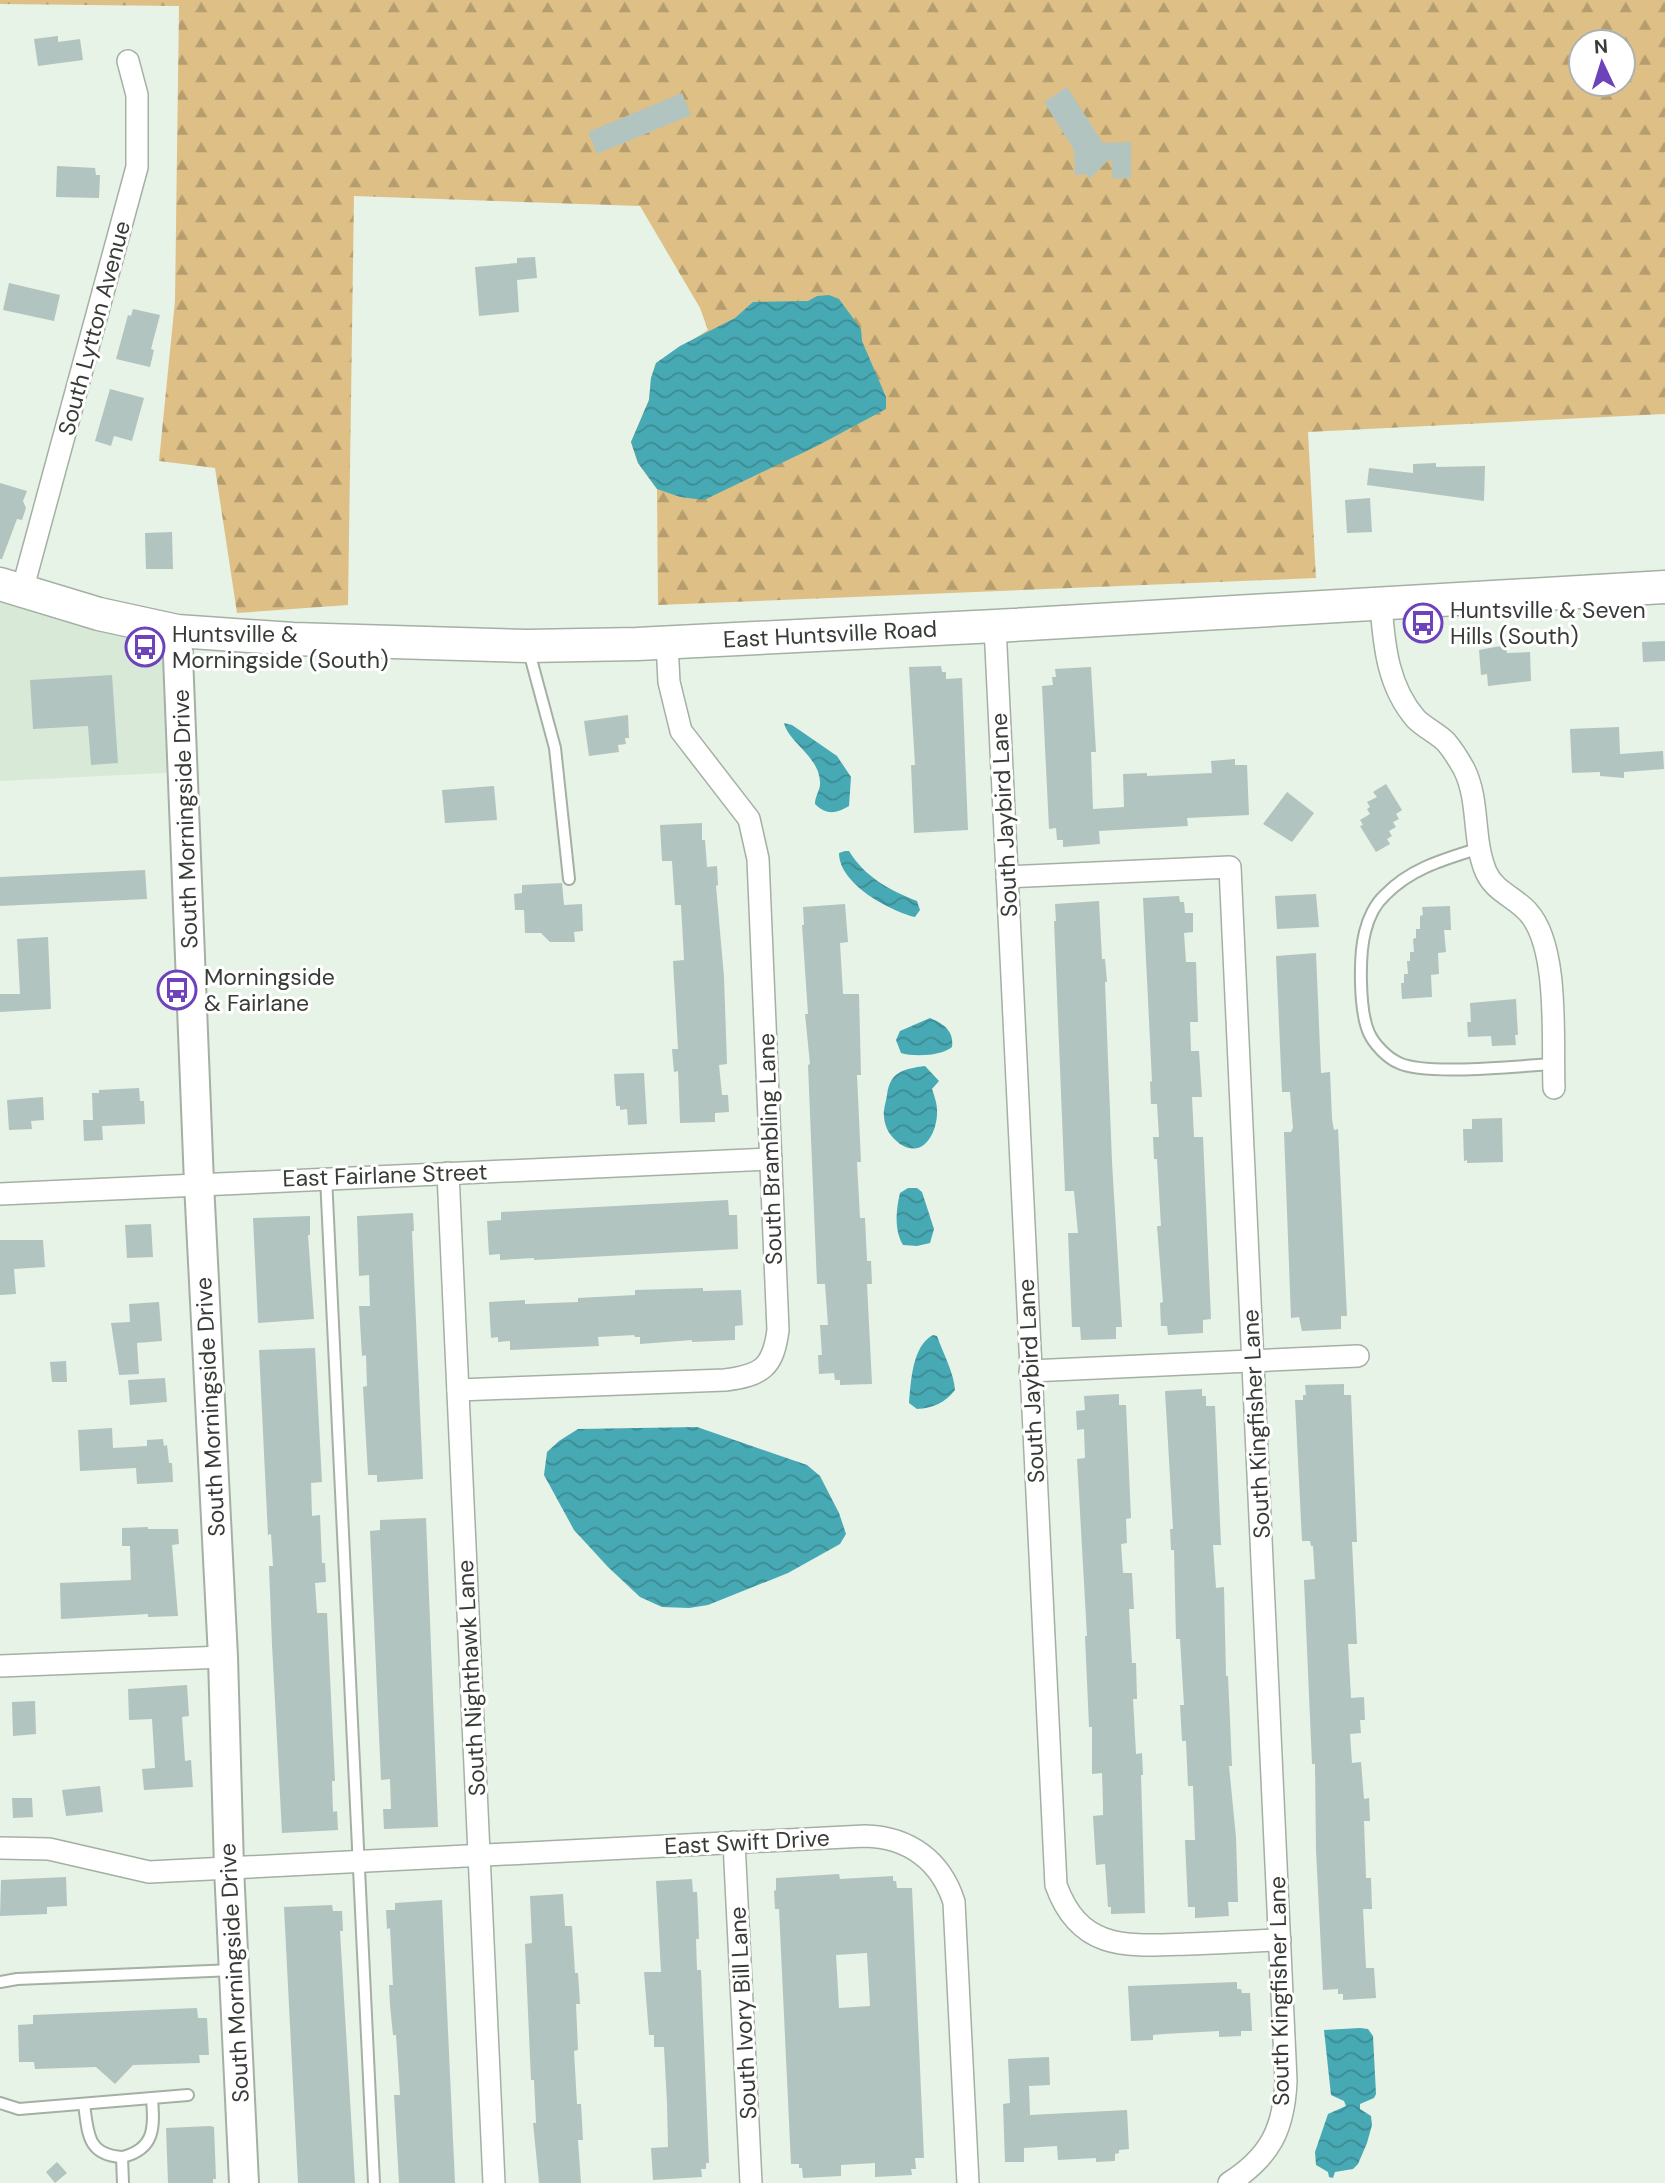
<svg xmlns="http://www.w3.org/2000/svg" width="1665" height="2183" font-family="'DM Sans',sans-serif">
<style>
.built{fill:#d8ead7}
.forest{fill:url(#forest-firs);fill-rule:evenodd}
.water{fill:url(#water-waves)}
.building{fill:#b2c4bf;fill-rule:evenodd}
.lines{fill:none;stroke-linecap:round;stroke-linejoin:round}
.service-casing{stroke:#a4b0a4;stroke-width:14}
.minor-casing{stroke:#a4b0a4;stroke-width:24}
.tertiary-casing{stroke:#a4b0a4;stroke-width:32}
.secondary-casing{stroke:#a4b0a4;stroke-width:35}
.service{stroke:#fff;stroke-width:10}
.minor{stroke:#fff;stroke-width:21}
.tertiary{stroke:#fff;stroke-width:28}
.secondary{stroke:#fff;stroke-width:32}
.labels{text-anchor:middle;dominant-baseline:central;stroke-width:6;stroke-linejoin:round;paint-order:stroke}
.street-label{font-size:23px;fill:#383c37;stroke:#fff}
.poi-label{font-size:23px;fill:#383c37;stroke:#fff;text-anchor:start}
</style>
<defs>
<pattern id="forest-firs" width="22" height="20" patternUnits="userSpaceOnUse" patternTransform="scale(1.75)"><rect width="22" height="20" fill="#dec086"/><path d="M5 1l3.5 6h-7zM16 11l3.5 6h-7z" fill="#b59d6e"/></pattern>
<pattern id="water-waves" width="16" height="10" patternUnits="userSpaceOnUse" patternTransform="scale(1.75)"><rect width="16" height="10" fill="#47a9b4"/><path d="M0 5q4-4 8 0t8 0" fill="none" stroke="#3c8b93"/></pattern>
</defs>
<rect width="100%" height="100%" fill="#e6f3e6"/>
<!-- built -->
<polygon class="built" points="0,584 177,631 183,772 0,781"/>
<!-- forest -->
<path class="forest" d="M0 0H1665V414L1308 432 1316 578 658 605 657 489 638 463 631 442 649 400 651 378 656 363 708 330 700 308 640 206 354 196 348 605 237 613 215 468 159 461 175 301 179 6 0 4ZM1581 42H1623V84H1581Z"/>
<!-- water -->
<g class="water">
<polygon points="829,295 839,299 861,329 862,341 886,397 886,409 815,447 704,500 680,497 657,489 638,463 631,442 649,400 651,378 656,363 680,346 735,318 753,302 808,301 817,296"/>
<path d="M784 723 792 725 837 756 851 777 849 806C836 814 826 815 815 804 815 796 821 789 820 782 819 756 789 743 784 723Z"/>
<path d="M845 851H849C865 877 889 890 917 901L920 910 915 917C890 911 839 884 839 853Z"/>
<path d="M930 1018C944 1024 954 1031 952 1047 941 1056 914 1057 901 1053L896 1040 900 1031Z"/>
<path d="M925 1066 939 1081 932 1089C934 1095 937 1103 937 1110 938 1131 924 1160 900 1144 891 1137 885 1129 884 1117 883 1110 886 1102 887 1095 890 1071 904 1069 925 1066Z"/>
<path d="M908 1188H917L922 1192 934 1229 930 1243 917 1246 903 1245C894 1230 896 1210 900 1193Z"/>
<path d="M933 1335 937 1336C943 1353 954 1373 955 1390 945 1403 933 1408 917 1409L909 1403C911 1382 912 1346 933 1335Z"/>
<polygon points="697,1427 807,1465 820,1476 839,1513 846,1534 840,1544 788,1573 708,1605 689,1608 662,1607 640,1597 608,1567 574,1530 544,1475 547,1452 559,1441 578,1429"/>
<polygon points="1360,2028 1368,2029 1373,2036 1376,2094 1374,2098 1360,2104 1360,2109 1371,2116 1372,2125 1367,2143 1358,2164 1353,2169 1335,2172 1333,2178 1329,2177 1328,2172 1316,2165 1315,2152 1328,2114 1346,2106 1344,2101 1331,2095 1324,2030"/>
</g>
<!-- building -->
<g class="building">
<polygon points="58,36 58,42 80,39 83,60 38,66 34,39"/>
<polygon points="1067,87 1103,143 1131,142 1131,178 1113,179 1111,158 1089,179 1086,174 1075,175 1074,150 1044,102"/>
<polygon points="682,93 691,115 597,154 588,132"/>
<polygon points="57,166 95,168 96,175 100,175 99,198 56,197"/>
<polygon points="535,257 537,278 517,280 519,312 479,316 475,267 517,263 517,258"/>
<polygon points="9,283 60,295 54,321 3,310"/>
<polygon points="133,309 160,315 151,349 154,350 150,367 116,359 128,315 131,316"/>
<polygon points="110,389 144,398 132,441 114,436 111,446 95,441"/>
<polygon points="1436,463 1436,467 1485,466 1484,501 1367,485 1369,468 1413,473 1413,464"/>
<polygon points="0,483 27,491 23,501 26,508 22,520 17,519 2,559 0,559"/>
<polygon points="1370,498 1372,532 1347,533 1345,500"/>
<polygon points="172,532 173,569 146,569 145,533"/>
<polygon points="1665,641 1665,661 1643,662 1642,642"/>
<polygon points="1506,645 1507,653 1530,652 1531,681 1488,686 1487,674 1481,675 1479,650"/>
<polygon points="941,666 942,672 946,672 946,679 962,678 968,830 914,833 911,765 915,765 909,667"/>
<polygon points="1091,667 1096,752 1091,752 1093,809 1124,807 1123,774 1147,773 1147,776 1212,773 1211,761 1235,759 1235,765 1247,765 1249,815 1187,818 1188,826 1099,831 1100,844 1063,847 1063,840 1057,840 1056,828 1049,829 1042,686 1053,685 1052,677 1056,677 1055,669"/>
<polygon points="112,675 118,763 91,765 88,726 33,729 30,680"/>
<polygon points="628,715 629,738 625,738 626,744 618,745 619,752 589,756 584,721"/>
<polygon points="1619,727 1620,754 1663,751 1664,769 1624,772 1624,778 1600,776 1600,772 1572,773 1570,729"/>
<polygon points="1386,784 1402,810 1396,814 1399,819 1393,822 1396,827 1389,831 1392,836 1387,839 1390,844 1376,852 1360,826 1363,825 1360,820 1370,814 1367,809 1370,807 1367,802 1377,797 1373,792"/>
<polygon points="494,786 497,820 445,823 442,790"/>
<polygon points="1287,792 1314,813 1292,842 1263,824"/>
<polygon points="702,823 702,840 705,840 707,867 717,866 718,885 716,886 724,977 727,1064 719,1065 722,1095 728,1095 729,1112 715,1113 715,1122 680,1123 678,1071 674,1072 672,1049 678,1049 673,961 684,960 681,905 675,905 672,861 662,861 660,825"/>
<polygon points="145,870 147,899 0,906 0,877"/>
<polygon points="562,883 564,905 582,904 583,931 574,932 575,942 550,942 541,933 525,933 524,910 515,910 514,894 522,893 522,885"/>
<polygon points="1316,894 1319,927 1277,929 1275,896"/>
<polygon points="1179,896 1180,902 1184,902 1185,913 1193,913 1193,932 1184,933 1186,962 1196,962 1198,1022 1190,1022 1191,1051 1199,1051 1202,1097 1192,1097 1194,1137 1203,1137 1211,1319 1203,1320 1203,1333 1168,1335 1167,1326 1161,1326 1160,1303 1163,1302 1157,1226 1161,1226 1157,1159 1154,1159 1153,1137 1159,1137 1157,1104 1151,1104 1150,1082 1152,1081 1143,898"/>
<polygon points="1099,901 1102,959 1105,959 1107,982 1105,982 1112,1162 1122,1327 1116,1327 1116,1339 1081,1340 1080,1327 1072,1327 1068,1233 1078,1233 1074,1191 1065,1191 1054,921 1056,921 1055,904"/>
<polygon points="845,904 848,942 840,943 843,994 859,994 861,1075 857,1075 861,1162 857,1162 860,1218 865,1218 867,1261 871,1261 872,1284 867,1284 872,1384 840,1385 840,1380 835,1380 834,1373 819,1374 818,1355 822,1355 820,1325 828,1325 825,1284 817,1284 808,1065 810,1064 805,1014 808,1014 802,925 804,925 803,907"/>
<polygon points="1450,906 1451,930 1444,930 1446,952 1438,953 1439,974 1431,975 1432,997 1402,999 1401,983 1404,983 1404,974 1408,974 1407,961 1410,961 1410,952 1414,952 1413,939 1416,938 1416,929 1420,929 1420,916 1423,915 1422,907"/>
<polygon points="48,937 51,1009 0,1012 0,994 20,994 17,939"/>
<polygon points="1316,953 1321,1073 1330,1072 1332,1119 1334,1130 1338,1129 1347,1316 1341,1316 1341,1329 1302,1331 1299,1317 1291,1318 1284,1132 1291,1132 1293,1128 1290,1092 1282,1092 1276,956"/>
<polygon points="1516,999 1518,1035 1515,1035 1516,1045 1492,1046 1491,1036 1468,1037 1467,1022 1471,1022 1470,1003"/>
<polygon points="644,1073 647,1124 628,1125 627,1109 620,1110 620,1106 616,1106 614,1074"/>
<polygon points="139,1088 140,1101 144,1101 145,1124 102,1126 103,1140 84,1141 83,1120 93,1120 92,1093 99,1093 99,1090"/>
<polygon points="43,1097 44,1120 31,1121 32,1129 9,1130 7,1100"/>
<polygon points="1502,1118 1503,1162 1467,1163 1467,1160 1464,1161 1463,1129 1472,1129 1472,1119"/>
<polygon points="728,1200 729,1215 737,1215 738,1249 534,1260 534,1258 500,1260 500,1254 489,1255 487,1221 501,1220 501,1212"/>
<polygon points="413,1213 414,1231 412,1231 423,1479 377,1482 377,1475 368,1475 363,1387 367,1386 366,1355 362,1356 359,1306 370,1306 369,1275 359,1276 357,1216"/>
<polygon points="310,1216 310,1235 308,1235 314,1319 258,1323 253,1218"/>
<polygon points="151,1224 153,1257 127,1258 125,1225"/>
<polygon points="0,1240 43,1240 45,1267 14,1269 16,1294 0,1295"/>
<polygon points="703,1288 703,1291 741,1290 743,1325 735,1326 735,1340 692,1342 692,1340 640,1344 640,1337 635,1337 634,1335 598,1337 599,1346 510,1350 510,1341 498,1342 498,1337 491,1338 489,1302 525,1300 525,1304 578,1302 578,1298 635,1295 635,1290"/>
<polygon points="159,1302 162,1341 137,1343 139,1374 119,1375 111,1323 130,1322 129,1304"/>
<polygon points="315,1348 322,1482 311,1483 312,1516 320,1515 322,1563 325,1563 326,1582 315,1583 317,1613 327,1613 335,1781 332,1781 333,1812 337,1811 338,1830 282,1833 272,1645 269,1566 273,1566 271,1534 268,1535 259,1350"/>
<polygon points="66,1361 67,1382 52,1382 50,1362"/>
<polygon points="165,1378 167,1402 130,1405 128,1380"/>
<polygon points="1344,1384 1344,1395 1351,1395 1357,1542 1352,1542 1357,1644 1348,1644 1351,1698 1364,1697 1365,1720 1360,1720 1361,1733 1350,1734 1352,1763 1361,1762 1364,1799 1369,1798 1370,1821 1364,1821 1366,1878 1371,1878 1372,1909 1363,1909 1366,1968 1374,1968 1376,1998 1343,2000 1343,1994 1338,1994 1338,1989 1323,1990 1316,1850 1315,1764 1312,1764 1304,1580 1315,1579 1313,1546 1311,1546 1310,1541 1302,1541 1295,1400 1303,1400 1303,1395 1306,1395 1305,1385"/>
<polygon points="1202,1389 1202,1396 1206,1396 1206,1406 1215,1406 1221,1545 1213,1545 1216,1588 1224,1587 1226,1676 1228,1676 1232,1766 1229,1766 1236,1837 1238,1902 1228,1902 1229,1916 1195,1918 1195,1907 1188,1907 1185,1840 1195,1840 1193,1786 1188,1786 1186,1741 1182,1741 1180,1705 1184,1705 1180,1639 1176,1639 1174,1550 1171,1550 1170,1529 1173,1529 1165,1391"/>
<polygon points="1119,1394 1119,1405 1126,1405 1131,1518 1126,1519 1127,1543 1121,1544 1123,1573 1132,1573 1134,1609 1129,1609 1132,1663 1136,1663 1137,1699 1133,1699 1136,1754 1142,1753 1143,1775 1141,1775 1145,1913 1111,1914 1111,1907 1108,1907 1105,1864 1096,1865 1093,1816 1103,1815 1103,1805 1102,1773 1092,1774 1092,1727 1089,1727 1085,1636 1087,1636 1077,1459 1085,1458 1084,1429 1077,1430 1076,1411 1085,1410 1084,1396"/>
<polygon points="112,1428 113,1448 147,1446 147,1440 163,1439 164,1446 167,1445 169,1463 172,1463 173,1482 137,1484 136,1468 80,1471 78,1430"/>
<polygon points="426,1518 438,1827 384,1829 383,1809 391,1809 390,1779 381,1780 370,1531 380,1530 380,1520"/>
<polygon points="148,1527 148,1529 178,1529 179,1544 172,1545 178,1616 148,1617 148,1614 61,1619 60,1583 131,1580 130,1546 122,1546 122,1528"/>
<polygon points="187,1685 189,1716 182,1717 185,1761 191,1760 193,1787 144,1790 142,1769 155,1768 152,1719 129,1720 128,1689"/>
<polygon points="35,1701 36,1734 13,1736 12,1702"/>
<polygon points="100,1786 103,1812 66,1816 62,1790"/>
<polygon points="12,1798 32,1798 33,1817 13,1818"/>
<path d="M839 1874 840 1879 893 1876V1881H896L897 1888H912L924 2158H915L916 2169H911L912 2175 875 2177V2163L841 2165V2176L803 2178 802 2168H799V2164H791L779 1909H775L774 1891 776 1890V1878ZM867 1953 870 2006 839 2008 836 1955Z"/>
<polygon points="66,1877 67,1906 47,1907 47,1914 0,1916 1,1880"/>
<polygon points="692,1879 693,1892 697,1892 698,1911 699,1939 696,1939 697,1970 701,1970 709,2163 706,2163 706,2169 701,2169 702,2177 653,2180 651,2148 668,2147 667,2103 664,2047 654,2047 654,2035 649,2035 644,1972 661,1972 656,1881"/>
<polygon points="563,1894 565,1926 572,1926 575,1973 578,1973 580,2004 576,2004 578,2050 574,2051 577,2104 581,2104 583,2140 578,2140 581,2183 539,2183 533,2123 536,2123 534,2080 531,2080 525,1944 532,1943 530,1896"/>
<polygon points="442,1900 455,2183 399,2183 394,2095 400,2095 396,2035 393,2035 390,2005 389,1985 393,1985 390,1928 387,1929 386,1910 395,1910 395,1903"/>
<polygon points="332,1905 333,1911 342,1911 343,1931 340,1931 355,2183 298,2183 284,1907"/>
<polygon points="1237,1982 1237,1989 1241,1989 1242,1993 1250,1993 1252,2031 1241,2031 1241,2036 1219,2037 1219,2031 1164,2034 1153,2035 1153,2040 1131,2041 1128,1986"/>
<polygon points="197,2008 198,2018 207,2018 209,2055 199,2055 200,2063 133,2065 115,2084 96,2067 35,2069 34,2062 19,2062 18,2025 33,2024 33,2015"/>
<polygon points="1049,2057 1050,2085 1029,2086 1030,2115 1127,2110 1129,2149 1119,2150 1119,2153 1115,2154 1115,2161 1096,2162 1096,2158 1058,2160 1057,2146 1024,2148 1024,2162 1005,2162 1003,2104 1010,2103 1008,2059"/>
<polygon points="210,2126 214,2127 216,2179 213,2179 213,2183 168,2183 166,2128"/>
<polygon points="57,2162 67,2173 55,2183 46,2172"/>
</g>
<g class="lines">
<defs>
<g id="service">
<polyline points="528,648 555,748 569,879"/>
<path d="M1480 848C1445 859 1411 868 1385 895 1375 904 1368 919 1365 932 1359 955 1359 1011 1369 1033 1374 1044 1387 1058 1399 1063 1427 1076 1518 1066 1553 1064"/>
<polyline points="326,1177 374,2183"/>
<polyline points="0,1982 17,1979 234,1970"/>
<polyline points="0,2103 19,2109 188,2095"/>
<path d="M84 2104C88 2133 87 2155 122 2157"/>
<path d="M123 2183 122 2157C156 2149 154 2126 152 2098"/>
</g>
<g id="minor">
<polyline points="22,591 137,167 137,95 128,61"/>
<path d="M1381 605C1384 646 1388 687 1416 719 1425 728 1437 733 1446 742 1452 749 1459 760 1464 769 1480 801 1472 839 1486 872 1495 892 1515 897 1528 912 1560 947 1552 1043 1554 1088"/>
<path d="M995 626 1056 1885C1080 1952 1128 1946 1188 1944 1219 1943 1249 1941 1280 1940"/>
<path d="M1007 877 1230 867 1286 2081C1284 2129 1270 2157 1229 2183"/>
<polyline points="448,1173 494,2183"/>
<polyline points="0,1194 771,1159"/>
<polyline points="1030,1371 1358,1356"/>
<path d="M458 1390 725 1380C762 1375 773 1368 778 1330L758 859 749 819 681 731 669 682 667 643"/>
<polyline points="0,1666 223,1657"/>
<polyline points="734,1842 751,2183"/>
<path d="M0 1848 49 1849 149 1872 865 1836C909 1837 941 1861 954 1902L968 2183"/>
</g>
<polyline id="tertiary" points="177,631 199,1183 223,1657 229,1868 244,2183"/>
<polyline id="secondary" points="0,584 99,614 177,631 293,639 527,646 637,644 995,626 1665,587"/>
</defs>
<!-- service casing -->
<use href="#service" class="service-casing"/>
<!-- minor casing -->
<use href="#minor" class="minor-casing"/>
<!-- tertiary casing -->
<use href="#tertiary" class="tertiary-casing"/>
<!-- secondary casing -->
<use href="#secondary" class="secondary-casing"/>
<!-- service -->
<use href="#service" class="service"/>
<!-- minor -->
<use href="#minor" class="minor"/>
<!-- tertiary -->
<use href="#tertiary" class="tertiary"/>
<!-- secondary -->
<use href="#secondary" class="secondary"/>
</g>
<!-- icons -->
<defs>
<symbol id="bus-ring" viewBox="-11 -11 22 22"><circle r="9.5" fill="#fff" stroke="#6e42ba" stroke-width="1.5"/><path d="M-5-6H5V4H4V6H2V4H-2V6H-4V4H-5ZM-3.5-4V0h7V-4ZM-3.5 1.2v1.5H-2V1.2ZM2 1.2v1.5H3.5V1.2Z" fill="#6e42ba"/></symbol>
</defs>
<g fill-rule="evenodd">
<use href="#bus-ring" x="1401" y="601" width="44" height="44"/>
<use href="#bus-ring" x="123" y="625" width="44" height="44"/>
<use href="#bus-ring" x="155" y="968" width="44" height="44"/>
</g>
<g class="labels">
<!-- street labels -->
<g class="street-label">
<text transform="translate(94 328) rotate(-75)">South Lytton Avenue</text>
<text transform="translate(830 634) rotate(-3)">East Huntsville Road</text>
<text transform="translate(1004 815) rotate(-93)">South Jaybird Lane</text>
<text transform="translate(185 819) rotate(-92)">South Morningside Drive</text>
<text transform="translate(770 1149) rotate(-92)">South Brambling Lane</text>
<text transform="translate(385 1175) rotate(-2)">East Fairlane Street</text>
<text transform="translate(1031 1381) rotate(-93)">South Jaybird Lane</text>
<text transform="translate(210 1407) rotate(-93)">South Morningside Drive</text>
<text transform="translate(1256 1424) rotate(-93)">South Kingfisher Lane</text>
<text transform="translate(471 1678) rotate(-93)">South Nighthawk Lane</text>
<text transform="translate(747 1842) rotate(-3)">East Swift Drive</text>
<text transform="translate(234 1973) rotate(-93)">South Morningside Drive</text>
<text transform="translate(1279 1991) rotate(-91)">South Kingfisher Lane</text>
<text transform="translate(743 2013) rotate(-93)">South Ivory Bill Lane</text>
</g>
<!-- poi labels -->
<g class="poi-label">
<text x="1450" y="610">Huntsville &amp; Seven<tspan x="1450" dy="26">Hills (South)</tspan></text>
<text x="172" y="634">Huntsville &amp;<tspan x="172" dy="26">Morningside (South)</tspan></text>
<text x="204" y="977">Morningside<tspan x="204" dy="26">&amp; Fairlane</tspan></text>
</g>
</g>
<!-- north arrow -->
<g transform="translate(1602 63) rotate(356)"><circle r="33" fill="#ffffff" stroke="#afb1af" stroke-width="2"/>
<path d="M0-5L12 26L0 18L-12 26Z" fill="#6e42ba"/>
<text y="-10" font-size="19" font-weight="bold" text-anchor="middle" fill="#383c37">N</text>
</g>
</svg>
